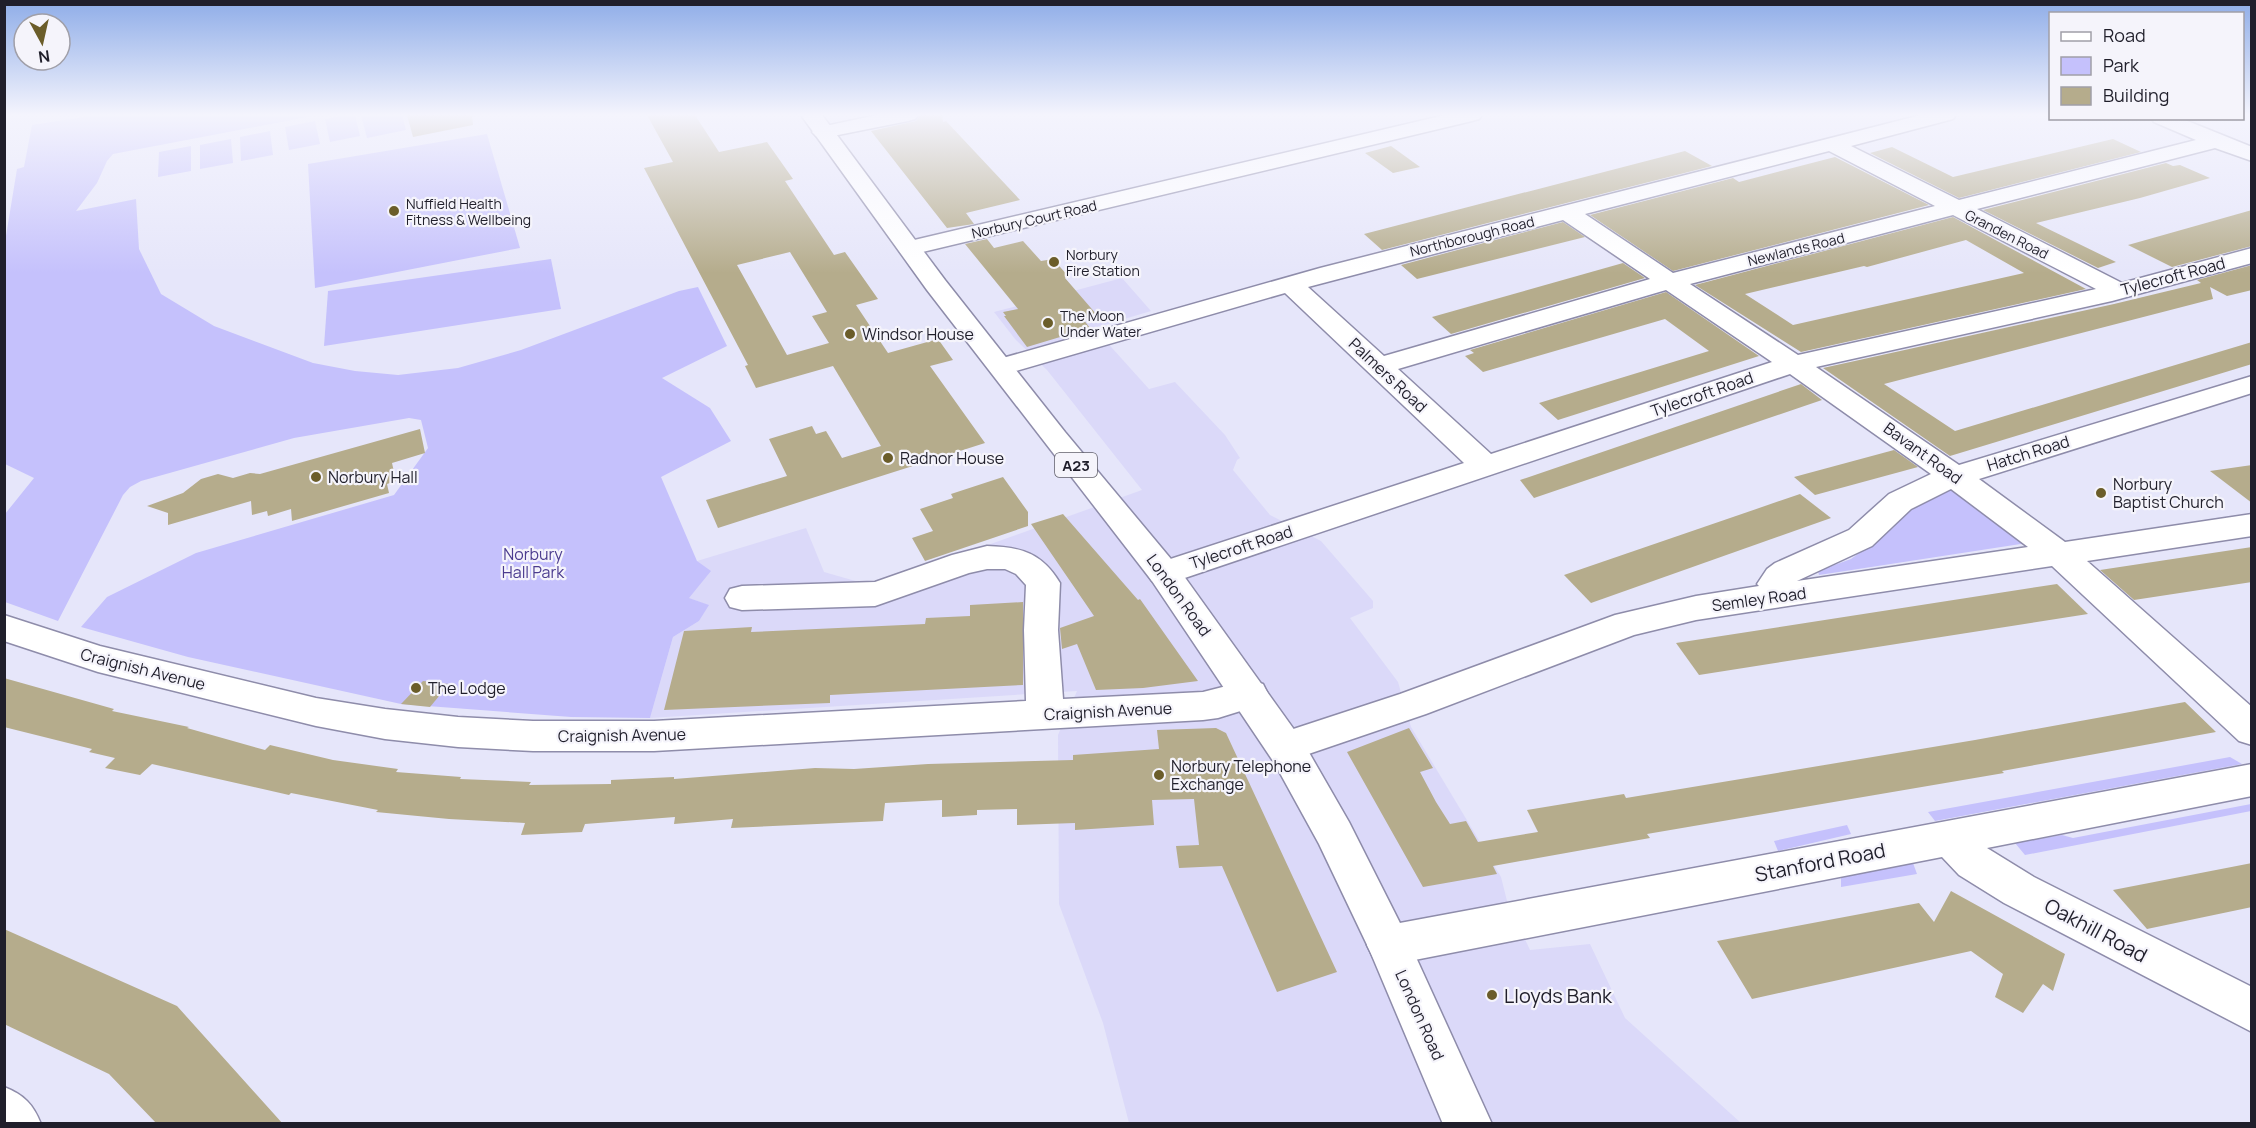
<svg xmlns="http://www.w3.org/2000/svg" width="2256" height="1128" font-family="Manrope,sans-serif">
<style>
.built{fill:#dbd9f9}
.green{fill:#c5c1fc}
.building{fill:#b5ac8c;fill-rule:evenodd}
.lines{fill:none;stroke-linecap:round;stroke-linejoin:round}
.minor-casing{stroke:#8e8caa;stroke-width:3}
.highway-casing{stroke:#8e8caa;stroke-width:3}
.minor{fill:#fff;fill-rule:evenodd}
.highway{fill:#fff;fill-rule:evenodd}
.poi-dot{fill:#6b5d2a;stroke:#f5f4fb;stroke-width:2}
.labels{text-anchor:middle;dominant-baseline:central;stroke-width:4.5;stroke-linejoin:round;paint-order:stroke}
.far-poi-label{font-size:14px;fill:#201f2b;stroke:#f5f4fb;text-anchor:start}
.far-street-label{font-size:14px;fill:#201f2b;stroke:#f5f4fb}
.shield{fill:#f5f4fb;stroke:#605f69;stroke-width:1.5}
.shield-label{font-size:15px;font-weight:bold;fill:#201f2b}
.street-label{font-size:16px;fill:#201f2b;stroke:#f5f4fb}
.poi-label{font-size:16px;fill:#201f2b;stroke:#f5f4fb;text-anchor:start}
.park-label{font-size:16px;fill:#4b3c8f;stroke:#f5f4fb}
.near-street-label{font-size:20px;fill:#201f2b;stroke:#f5f4fb}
.near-poi-label{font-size:20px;fill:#201f2b;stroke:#f5f4fb;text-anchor:start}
</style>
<rect width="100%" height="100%" fill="#e6e6fa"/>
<!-- built -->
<polygon class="built" points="1122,278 1151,311 1094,328 1149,389 1175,382 1225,435 1240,458 1237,460 1233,470 1270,515 1321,541 1373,601 1373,608 1350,618 1398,682 1411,727 1501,877 1507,901 1530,950 1590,944 1625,1018 1741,1123 1129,1123 1103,1023 1059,904 1058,735 1077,691 650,718 673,637 699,621 708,605 688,598 697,561 806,528 824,572 873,586 1142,490 1047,370 1015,339 994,312"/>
<!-- green -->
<g class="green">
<polygon points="97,115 318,115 113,154 107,161 97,183 76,211 136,199 139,249 161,294 214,326 313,363 355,371 398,375 458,368 521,350 679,291 698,287 727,346 662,378 710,408 731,441 661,477 697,561 711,571 689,598 709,605 699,621 673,637 650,718 571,717 401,704 188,657 81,627 107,597 196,553 394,495 428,448 421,420 409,418 294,438 141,481 130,487 123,495 58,621 5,602 5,514 34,478 5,464 5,242 17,169 24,167 32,125"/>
<polygon points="347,115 355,115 360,136 330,142 325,119"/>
<polygon points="361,115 402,115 406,130 367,138"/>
<polygon points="315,121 320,144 289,150 285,127"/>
<polygon points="270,131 273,155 241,161 240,137"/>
<polygon points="487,134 520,248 315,288 308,164"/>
<polygon points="231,139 233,163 200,169 200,145"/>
<polygon points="191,146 191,171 158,177 159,152"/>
<polygon points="551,259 561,309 324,346 328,291"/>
<polygon points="1955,488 2027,543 1819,575 1818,571 1851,559 1893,528 1906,513 1936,495"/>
<polygon points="2230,757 2242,764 1935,821 1928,812"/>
<polygon points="2251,804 2251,811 2025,855 2015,843 2062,835 2073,838"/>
<polygon points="1847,825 1851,834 1778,851 1774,841"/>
<polygon points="1913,863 1917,874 1841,887 1841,875"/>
</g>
<!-- building -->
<g class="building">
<polygon points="407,115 472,115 473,125 413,137"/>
<path d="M647 115H695L719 152 767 142 793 179 785 181 834 255 845 252 878 299 856 305 888 353 938 339 953 360 930 366 985 443 718 528 706 500 787 476 769 439 812 426 816 434 826 431 842 458 881 446 833 366 756 388 745 366 748 365 644 168 673 162ZM790 252 827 312 812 316 829 343 787 355 737 265Z"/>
<polygon points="920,115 942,115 943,122 946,121 1020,200 966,213 974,224 947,228 871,131 916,121"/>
<polygon points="2113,139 2141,152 1959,198 1870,153 1892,147 1953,177"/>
<polygon points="1391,146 1420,167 1393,173 1365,153"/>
<polygon points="1685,151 1712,166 1382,250 1364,234"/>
<polygon points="1835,157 1929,205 1673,271 1590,215 1733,178 1739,182"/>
<polygon points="2166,163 2173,166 2180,165 2210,178 2140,198 2036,223 2116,262 2098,268 1983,210"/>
<polygon points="2252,210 2252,246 2172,267 2128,245"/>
<path d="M1953 217 2086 289 1801 352 1695 285ZM1966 240 2024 273 1793 325 1745 294 1864 266 1867 267Z"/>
<polygon points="1563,222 1585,237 1417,279 1401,265"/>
<polygon points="987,239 994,248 1023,241 1041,261 1053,259 1069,277 1065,278 1097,315 1083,319 1090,328 1027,347 1004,316 1006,316 1003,312 1018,309 965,244"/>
<polygon points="1623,263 1645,278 1451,334 1432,317"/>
<polygon points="2252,265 2252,290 2227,296 2210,287 2213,299 1884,384 1955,431 2252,342 2252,364 1950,456 1823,368 2114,304 2201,283 2197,280"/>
<polygon points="1666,292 1759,356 1558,420 1539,403 1709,351 1665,319 1483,372 1465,356 1474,353 1470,350"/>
<polygon points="1801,384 1822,400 1534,498 1520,480"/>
<polygon points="420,429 425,453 392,463 396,481 387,484 389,493 292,521 291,509 268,516 267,511 252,515 251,501 168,525 168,513 147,506 183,493 201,479 218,474 233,478 250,473 260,474"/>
<polygon points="1894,450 1918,467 1815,495 1794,477"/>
<polygon points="2252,465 2252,503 2210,471"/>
<polygon points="1003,477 1028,512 1028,526 925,561 912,538 933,531 920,509 953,498 951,494"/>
<polygon points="1800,494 1831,518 1591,603 1564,575"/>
<polygon points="1063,514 1138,600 1140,599 1198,681 1143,688 1096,690 1077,644 1062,649 1060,628 1094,616 1031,524"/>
<polygon points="2252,547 2252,582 2134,600 2100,570"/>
<polygon points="2057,584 2088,614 1699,675 1676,643"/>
<polygon points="1023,602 1023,685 830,695 830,703 664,710 684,631 752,627 751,632 925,624 926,618 970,616 970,605"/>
<polygon points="4,678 114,709 112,711 189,727 187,728 265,750 270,745 333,760 398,769 396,772 461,777 460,779 531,782 529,785 611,784 611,780 674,777 674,779 815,768 854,769 928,764 1073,760 1073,755 1159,749 1157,730 1216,728 1226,733 1337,972 1277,992 1222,866 1179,868 1176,846 1199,845 1194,799 1152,800 1154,825 1075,830 1075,823 1017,825 1017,809 977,810 977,815 942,817 942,800 885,803 883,821 731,828 733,819 674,824 675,817 585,824 582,832 521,835 525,823 449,819 376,812 378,810 291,793 289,795 152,764 140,775 105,768 115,758 89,752 92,749 4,727"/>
<polygon points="423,681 449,684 430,707 401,704"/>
<polygon points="2185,702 2216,732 2002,771 2004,773 1647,834 1650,838 1493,866 1497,874 1423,887 1347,752 1409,728 1433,768 1420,772 1436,802 1450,824 1466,821 1478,842 1538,832 1527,810 1624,794 1626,798 1975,740"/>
<polygon points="2252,863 2252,907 2147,929 2113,890"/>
<polygon points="1951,891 2065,954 2053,991 2043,984 2023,1013 1995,997 2003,974 1971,951 1752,999 1717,941 1919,903 1934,922"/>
<polygon points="4,929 177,1006 283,1124 157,1124 109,1074 4,1024"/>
</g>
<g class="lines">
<defs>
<g id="minor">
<polygon points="877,115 918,115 915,119 908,121 823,138 816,136 812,132 816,128"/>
<polygon points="1445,115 1482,115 1479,119 1472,121 910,255 901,253 898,248 901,243 910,241"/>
<path d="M1921 115H1956L1953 119 1851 146 1959 200 2196 140 2154 122 2151 118H2180L2252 147V161L2215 148 1977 209 2122 283 2252 248V263L2112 301 1816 367 1959 465 2252 376V393L1979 479 2065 542 2252 514V536L2087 561 2252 707V745L2239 741 2052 566 1696 620 1634 635 1426 714 1285 762 1272 758 1266 747 1272 736 1400 694 1615 615 1696 596 1759 586 1757 584 1767 569 1775 563 1849 530 1889 494 1931 474 1790 374 1164 585 1152 581 1147 573 1152 565 1464 463 1285 293 1002 375 992 373 988 367 992 361 1320 268ZM1829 151 1935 206 1673 273 1585 214ZM1953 215 2096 289 1798 355 1690 284ZM1563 220 1650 279 1384 356 1308 287ZM1666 290 1772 362 1491 454 1398 369ZM1951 489 2028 547 1797 581 1872 546 1911 509Z"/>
<path d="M987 546C1021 547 1042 553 1060 583L1058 630 1063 699 1203 692 1250 680 1263 684 1268 694 1263 704 1218 718 1203 720 654 751H533L458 747 385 739 316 726 98 672 4 641V615L100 646 316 698 385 709 458 717 533 721H654L1026 701 1024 630 1026 585 1016 574 1005 569H987L969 573 875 606 742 610 730 607 725 598 730 589 742 586 875 582 952 555Z"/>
<polygon points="2252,764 2252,796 1987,848 2034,877 2252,987 2252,1032 2004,903 1959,875 1942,857 1389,965 1374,959 1367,945 1374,931 1389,925"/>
<path d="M4 1087C24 1095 33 1104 41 1124H4Z"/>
</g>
<polygon id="highway" points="801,115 822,115 945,280 1065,432 1176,565 1303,742 1349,822 1404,931 1492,1124 1443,1124 1370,951 1319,844 1275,764 1152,581 927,290"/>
</defs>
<!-- minor casing -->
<use href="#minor" class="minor-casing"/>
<!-- highway casing -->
<use href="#highway" class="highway-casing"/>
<!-- minor -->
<use href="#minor" class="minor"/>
<!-- highway -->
<use href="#highway" class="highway"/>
</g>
<!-- sky -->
<linearGradient id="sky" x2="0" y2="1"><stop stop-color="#8fade8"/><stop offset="0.42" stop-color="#f4f4fd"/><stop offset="1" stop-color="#f4f4fd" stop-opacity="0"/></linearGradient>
<rect width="2256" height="273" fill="url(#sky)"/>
<!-- markers -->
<g class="poi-dot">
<circle cx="394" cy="211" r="6"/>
<circle cx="1054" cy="262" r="6"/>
<circle cx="1048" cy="323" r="6"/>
<circle cx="850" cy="334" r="6"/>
<circle cx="888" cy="458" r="6"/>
<circle cx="316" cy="477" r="6"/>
<circle cx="2101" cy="493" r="6"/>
<circle cx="416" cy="688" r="6"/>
<circle cx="1159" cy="775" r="6"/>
<circle cx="1492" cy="995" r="6"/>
</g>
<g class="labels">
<!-- far-poi labels -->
<g class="far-poi-label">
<text x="406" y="203">Nuffield Health<tspan x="406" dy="16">Fitness &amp; Wellbeing</tspan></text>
<text x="1066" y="254">Norbury<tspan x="1066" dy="16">Fire Station</tspan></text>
<text x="1060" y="315">The Moon<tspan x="1060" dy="16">Under Water</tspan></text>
</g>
<!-- far-street labels -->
<g class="far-street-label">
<text transform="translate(1034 219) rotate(-13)">Norbury Court Road</text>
<text transform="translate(2007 234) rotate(27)">Granden Road</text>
<text transform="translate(1472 236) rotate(-14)">Northborough Road</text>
<text transform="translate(1796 249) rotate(-14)">Newlands Road</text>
</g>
<!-- shield labels -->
<rect class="shield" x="1055" y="453" width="42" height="24" rx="4.5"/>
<g class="shield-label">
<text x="1076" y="465">A23</text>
</g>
<!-- street labels -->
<g class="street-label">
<text transform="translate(2173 276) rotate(-15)">Tylecroft Road</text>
<text transform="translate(1388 375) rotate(43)">Palmers Road</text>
<text transform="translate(1702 394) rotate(-19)">Tylecroft Road</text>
<text transform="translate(1923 453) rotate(36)">Bavant Road</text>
<text transform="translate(2028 453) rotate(-17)">Hatch Road</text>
<text transform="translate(1241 547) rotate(-18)">Tylecroft Road</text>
<text transform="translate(1179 595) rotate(54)">London Road</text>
<text transform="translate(1759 599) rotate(-8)">Semley Road</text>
<text transform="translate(143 669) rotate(14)">Craignish Avenue</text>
<text transform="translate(1108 711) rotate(-3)">Craignish Avenue</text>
<text transform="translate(622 735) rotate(-1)">Craignish Avenue</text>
<text transform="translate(1420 1015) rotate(66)">London Road</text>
</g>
<!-- poi labels -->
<g class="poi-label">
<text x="862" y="334">Windsor House</text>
<text x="900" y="458">Radnor House</text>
<text x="328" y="477">Norbury Hall</text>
<text x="2113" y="484">Norbury<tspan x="2113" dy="18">Baptist Church</tspan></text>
<text x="428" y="688">The Lodge</text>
<text x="1171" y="766">Norbury Telephone<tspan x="1171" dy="18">Exchange</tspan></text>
</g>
<!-- park labels -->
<g class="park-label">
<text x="533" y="554">Norbury<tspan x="533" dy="18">Hall Park</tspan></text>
</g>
<!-- near-street labels -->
<g class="near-street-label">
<text transform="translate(1820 862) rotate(-11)">Stanford Road</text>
<text transform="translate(2096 930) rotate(28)">Oakhill Road</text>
</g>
<!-- near-poi labels -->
<g class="near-poi-label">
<text x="1504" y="995">Lloyds Bank</text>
</g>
</g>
<!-- border -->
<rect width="2256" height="1128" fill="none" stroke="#201f2b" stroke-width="12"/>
<!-- legend -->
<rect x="2049" y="12" width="195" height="108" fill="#f5f4fb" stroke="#a09fa8" stroke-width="1.5"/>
<rect x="2061" y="32" width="30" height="9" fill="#ffffff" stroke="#a09fa8" stroke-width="1.5"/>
<text x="2103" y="42" font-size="18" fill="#201f2b">Road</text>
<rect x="2061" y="57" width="30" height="18" fill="#c5c1fc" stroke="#a09fa8" stroke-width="1.5"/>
<text x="2103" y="72" font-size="18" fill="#201f2b">Park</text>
<rect x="2061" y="87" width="30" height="18" fill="#b5ac8c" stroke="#a09fa8" stroke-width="1.5"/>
<text x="2103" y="102" font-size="18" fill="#201f2b">Building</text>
<!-- north arrow -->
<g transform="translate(42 42) rotate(172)"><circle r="28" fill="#f5f4fb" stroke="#a09fa8" stroke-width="1.5"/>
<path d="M0-4.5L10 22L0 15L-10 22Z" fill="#6b5d2a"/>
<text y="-9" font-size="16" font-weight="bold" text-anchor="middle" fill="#201f2b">N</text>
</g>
</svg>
